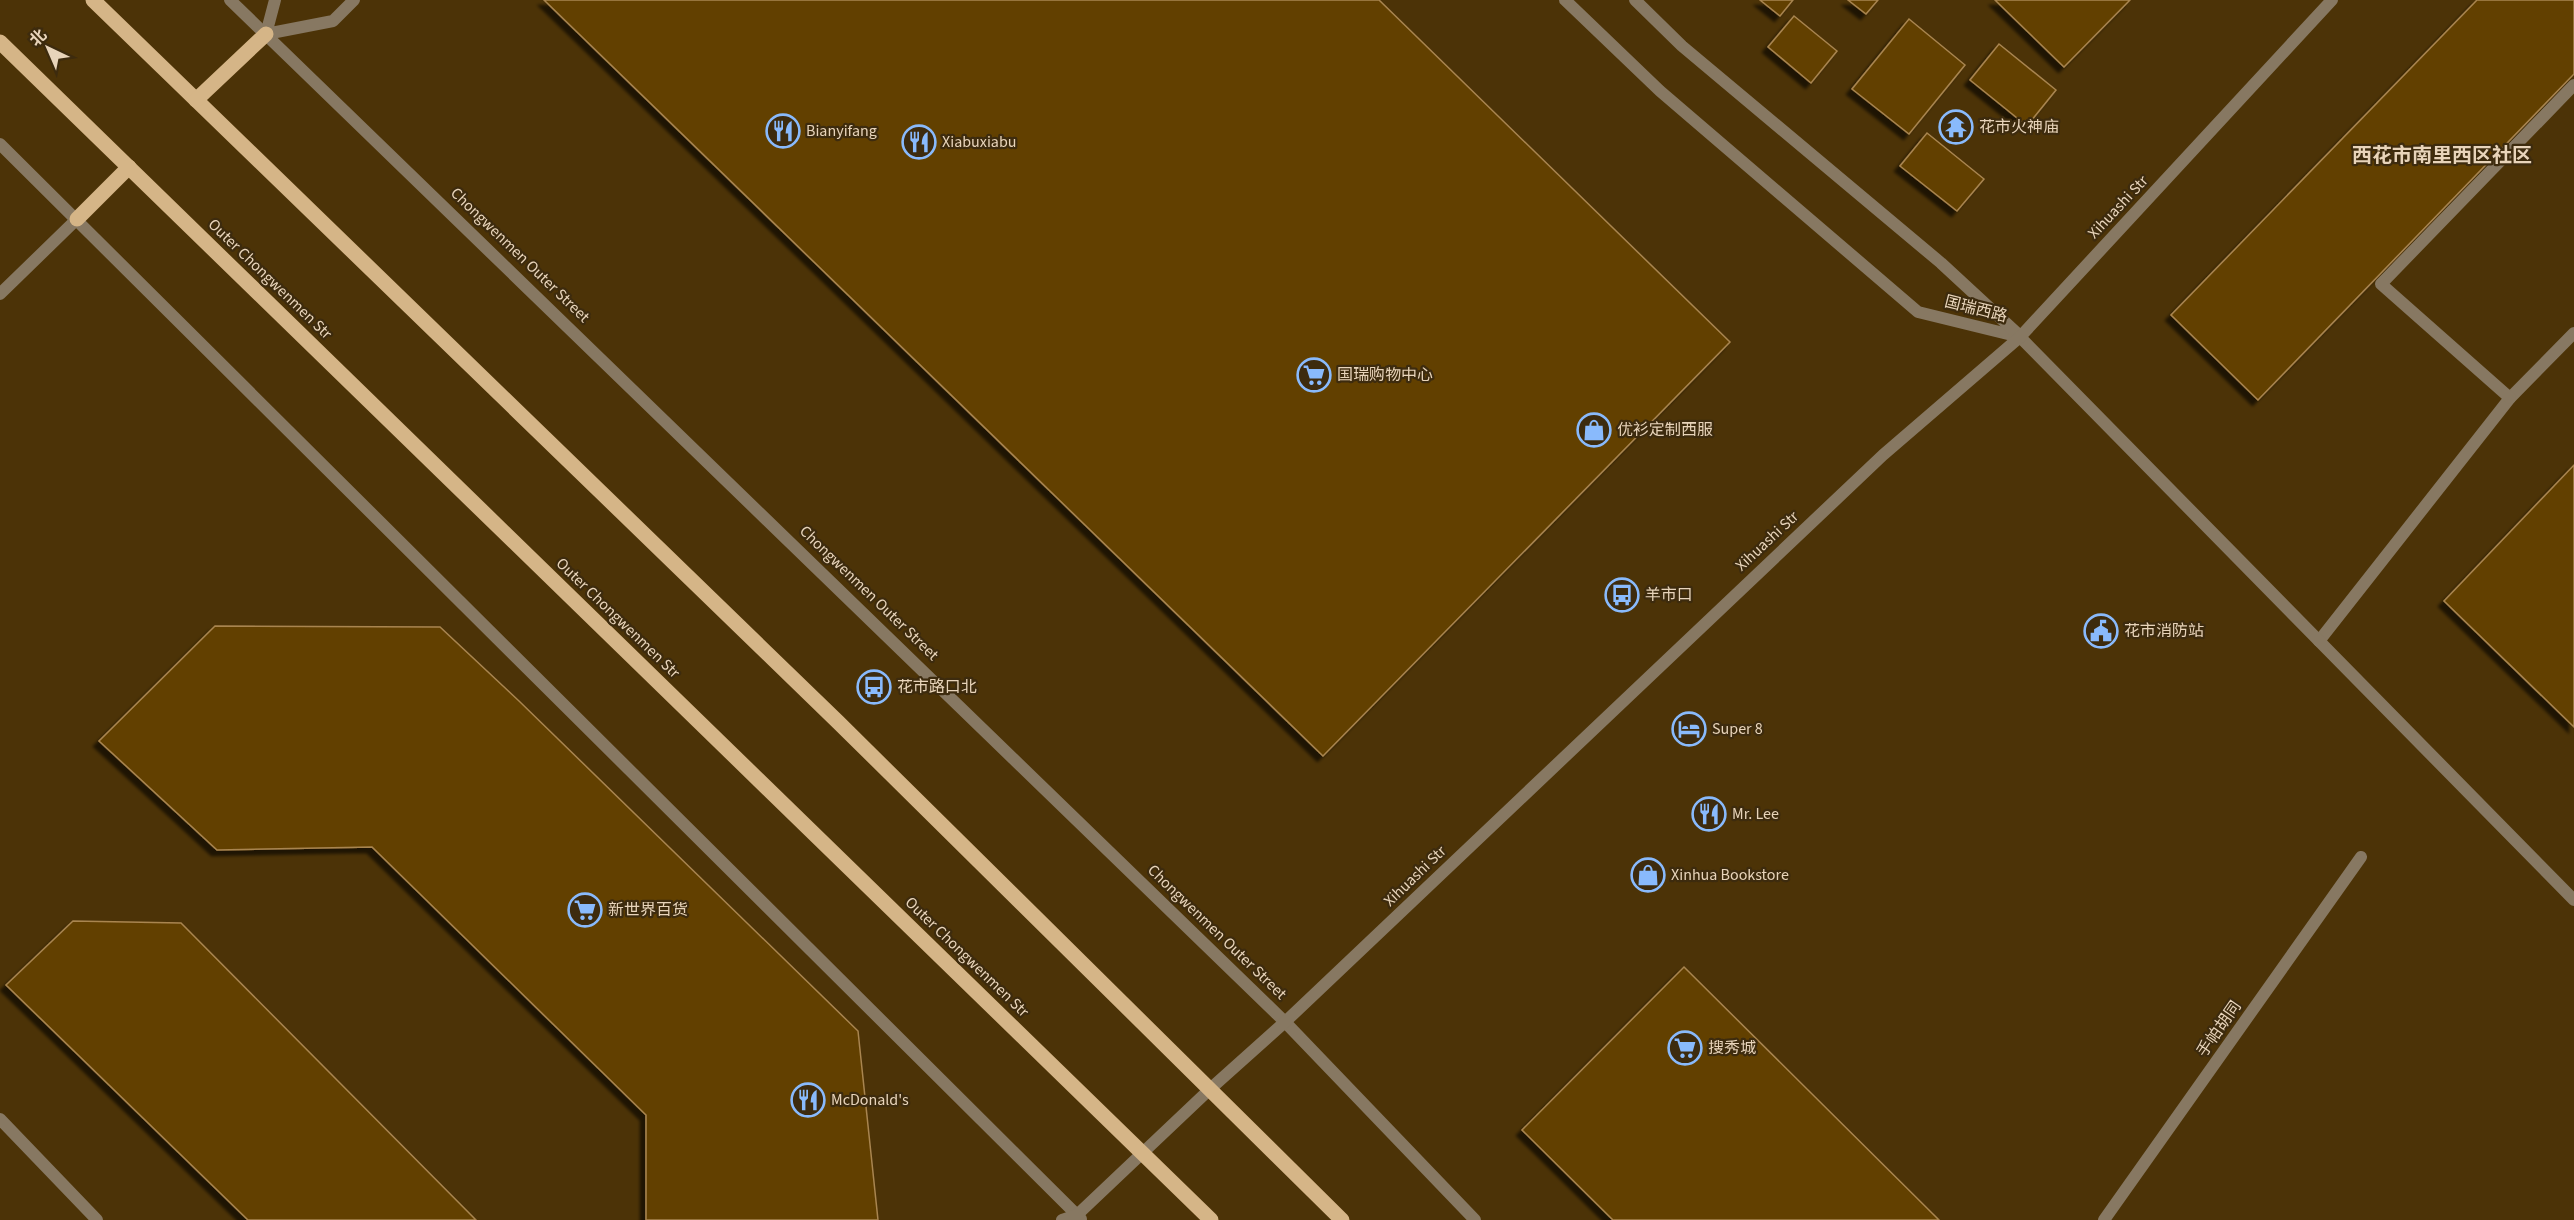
<svg xmlns="http://www.w3.org/2000/svg" width="2574" height="1220" font-family="'Source Sans 3','Noto Sans SC',sans-serif">
<style>
.building{fill:#624102;stroke:#a98550;stroke-width:1.5;filter:url(#shadow)}
.lines{fill:none;stroke-linecap:round;stroke-linejoin:round}
.service{stroke:#877862;stroke-width:12}
.minor{stroke:#877862;stroke-width:12}
.tertiary{stroke:#877862;stroke-width:12}
.primary{stroke:#d5b587;stroke-width:15}
.labels{text-anchor:middle;dominant-baseline:central;stroke-width:4.5;stroke-linejoin:round;paint-order:stroke}
.poi-label{font-size:16px;fill:#e8d4ba;stroke:#3d2b0e;text-anchor:start}
.street-label{font-size:16px;fill:#e8d4ba;stroke:#3d2b0e}
.quarter-label{font-size:20px;font-weight:bold;fill:#e8d4ba;stroke:#3d2b0e}
</style>
<defs>
<filter id="shadow"><feDropShadow dx="-5.5" dy="5.5" stdDeviation="1.5" flood-color="#0009"/></filter>
</defs>
<rect width="100%" height="100%" fill="#4c3307"/>
<!-- building -->
<g class="building">
<polygon points="544,0 1379,0 1730,342 1323,756"/>
<polygon points="1760,0 1793,0 1780,16"/>
<polygon points="1848,0 1878,0 1866,14"/>
<polygon points="1995,0 2130,0 2064,67"/>
<polygon points="2477,0 2574,0 2574,74 2258,400 2171,315"/>
<polygon points="1794,16 1837,51 1811,83 1768,47"/>
<polygon points="1909,19 1965,65 1909,134 1852,89"/>
<polygon points="1999,44 2056,90 2027,126 1970,80"/>
<polygon points="1927,133 1984,179 1957,211 1900,166"/>
<polygon points="2574,465 2574,727 2444,601"/>
<polygon points="215,626 440,627 519,701 858,1031 878,1220 646,1220 646,1115 372,847 217,850 99,741"/>
<polygon points="73,921 181,923 476,1220 248,1220 6,985"/>
<polygon points="1684,967 1939,1220 1613,1220 1522,1130"/>
</g>
<g class="lines">
<!-- service -->
<polyline class="service" points="2319,641 2510,398 2574,333"/>
<!-- minor -->
<g class="minor">
<polyline points="2020,337 2574,900"/>
<polyline points="2510,398 2381,284 2574,85"/>
<polyline points="2104,1220 2361,857"/>
</g>
<!-- tertiary -->
<g class="tertiary">
<polyline points="230,0 1285,1022 1475,1220"/>
<polyline points="275,0 266,34 333,21 354,0"/>
<polyline points="1565,0 1660,91 1918,312 2020,337"/>
<polyline points="1635,0 1682,46 1941,263 2020,336"/>
<polyline points="0,144 1081,1219"/>
<polyline points="0,294 77,219"/>
<polyline points="0,1119 97,1220"/>
<polyline points="1062,1220 1077,1215 1209,1090 1285,1022 1883,455 2020,337 2332,0"/>
</g>
<!-- primary -->
<g class="primary">
<polyline points="93,0 838,722 1342,1220"/>
<polyline points="0,42 1211,1220"/>
<polyline points="196,100 266,34"/>
<polyline points="77,219 129,167"/>
</g>
</g>
<!-- icons -->
<defs>
<symbol id="temple-ring" viewBox="-11 -11 22 22"><circle r="9.5" fill="#3d2b0e" stroke="#89bafc" stroke-width="1.5"/><path d="M0-6L5-2H3V0L6.5 2.5H4V6H1.5V3h-3V6H-4V2.5H-6.5L-3 0V-2H-5Z" fill="#89bafc"/></symbol>
<symbol id="restaurant-ring" viewBox="-11 -11 22 22"><circle r="9.5" fill="#3d2b0e" stroke="#89bafc" stroke-width="1.5"/><path d="M-5-6h1v4h1v-4h1v4h1v-4h1v5L-1.5 .5V6h-2V.5L-5-1ZM5-6V6H3V1.5H1.5Q1.5-4 5-6Z" fill="#89bafc"/></symbol>
<symbol id="supermarket-ring" viewBox="-11 -11 22 22"><circle r="9.5" fill="#3d2b0e" stroke="#89bafc" stroke-width="1.5"/><path d="M-6-5.5h2.5l.6 2H6L4.5 2H-2.5L-4.4-4H-6ZM-1.5 3.2a1.3 1.3 0 1 0 .1 0ZM3 3.2a1.3 1.3 0 1 0 .1 0Z" fill="#89bafc"/></symbol>
<symbol id="shop-ring" viewBox="-11 -11 22 22"><circle r="9.5" fill="#3d2b0e" stroke="#89bafc" stroke-width="1.5"/><path d="M-5-2.5h2.3a2.7 3.5 0 0 1 5.4 0H5L5.5 6h-11ZM-1.5-2.5h3a1.5 2.3 0 0 0-3 0Z" fill="#89bafc"/></symbol>
<symbol id="bus-ring" viewBox="-11 -11 22 22"><circle r="9.5" fill="#3d2b0e" stroke="#89bafc" stroke-width="1.5"/><path d="M-5-6H5V4H4V6H2V4H-2V6H-4V4H-5ZM-3.5-4V0h7V-4ZM-3.5 1.2v1.5H-2V1.2ZM2 1.2v1.5H3.5V1.2Z" fill="#89bafc"/></symbol>
<symbol id="civic-ring" viewBox="-11 -11 22 22"><circle r="9.5" fill="#3d2b0e" stroke="#89bafc" stroke-width="1.5"/><path d="M-.6-6.5H3V-4.5H.6V-3L4-1V1h2V6H-6V1h2V-1L-.6-3ZM-1.2 2.5V6h2.4V2.5Z" fill="#89bafc"/></symbol>
<symbol id="hotel-ring" viewBox="-11 -11 22 22"><circle r="9.5" fill="#3d2b0e" stroke="#89bafc" stroke-width="1.5"/><path d="M-6-4.5h1.5V1H6V5H4.5V3h-9V5H-6ZM-4 0a1.8 1.8 0 1 1 3.6 0ZM.5 0V-2.5h3Q6-2.5 6 0Z" fill="#89bafc"/></symbol>
</defs>
<g fill-rule="evenodd">
<use href="#temple-ring" x="1937" y="108" width="38" height="38"/>
<use href="#restaurant-ring" x="764" y="112" width="38" height="38"/>
<use href="#restaurant-ring" x="900" y="123" width="38" height="38"/>
<use href="#supermarket-ring" x="1295" y="356" width="38" height="38"/>
<use href="#shop-ring" x="1575" y="411" width="38" height="38"/>
<use href="#bus-ring" x="1603" y="576" width="38" height="38"/>
<use href="#civic-ring" x="2082" y="612" width="38" height="38"/>
<use href="#bus-ring" x="855" y="668" width="38" height="38"/>
<use href="#hotel-ring" x="1670" y="710" width="38" height="38"/>
<use href="#restaurant-ring" x="1690" y="795" width="38" height="38"/>
<use href="#shop-ring" x="1629" y="856" width="38" height="38"/>
<use href="#supermarket-ring" x="566" y="891" width="38" height="38"/>
<use href="#supermarket-ring" x="1666" y="1029" width="38" height="38"/>
<use href="#restaurant-ring" x="789" y="1081" width="38" height="38"/>
</g>
<g class="labels">
<!-- poi labels -->
<g class="poi-label">
<text x="1979" y="127">花市火神庙</text>
<text x="806" y="131">Bianyifang</text>
<text x="942" y="142">Xiabuxiabu</text>
<text x="1337" y="375">国瑞购物中心</text>
<text x="1617" y="430">优衫定制西服</text>
<text x="1645" y="595">羊市口</text>
<text x="2124" y="631">花市消防站</text>
<text x="897" y="687">花市路口北</text>
<text x="1712" y="729">Super 8</text>
<text x="1732" y="814">Mr. Lee</text>
<text x="1671" y="875">Xinhua Bookstore</text>
<text x="608" y="910">新世界百货</text>
<text x="1708" y="1048">搜秀城</text>
<text x="831" y="1100">McDonald's</text>
</g>
<!-- street labels -->
<g class="street-label">
<text transform="translate(2118 207) rotate(-47)">Xihuashi Str</text>
<text transform="translate(520 255) rotate(44)">Chongwenmen Outer Street</text>
<text transform="translate(270 279) rotate(44)">Outer Chongwenmen Str</text>
<text transform="translate(1976 309) rotate(14)">国瑞西路</text>
<text transform="translate(1767 541) rotate(-43)">Xihuashi Str</text>
<text transform="translate(869 593) rotate(44)">Chongwenmen Outer Street</text>
<text transform="translate(618 618) rotate(44)">Outer Chongwenmen Str</text>
<text transform="translate(1415 876) rotate(-44)">Xihuashi Str</text>
<text transform="translate(1217 932) rotate(44)">Chongwenmen Outer Street</text>
<text transform="translate(967 957) rotate(44)">Outer Chongwenmen Str</text>
<text transform="translate(2219 1029) rotate(-55)">手帕胡同</text>
</g>
<!-- quarter labels -->
<g class="quarter-label">
<text x="2442" y="156">西花市南里西区社区</text>
</g>
</g>
<!-- north arrow -->
<g transform="translate(48 48) rotate(316)" stroke="#3d2b0e" stroke-width="4.5" paint-order="stroke">
<path d="M0-4.5L10 22L0 15L-10 22Z" fill="#e8d4ba"/>
<text y="-9" font-size="16" font-weight="bold" text-anchor="middle" fill="#e8d4ba">北</text>
</g>
</svg>
